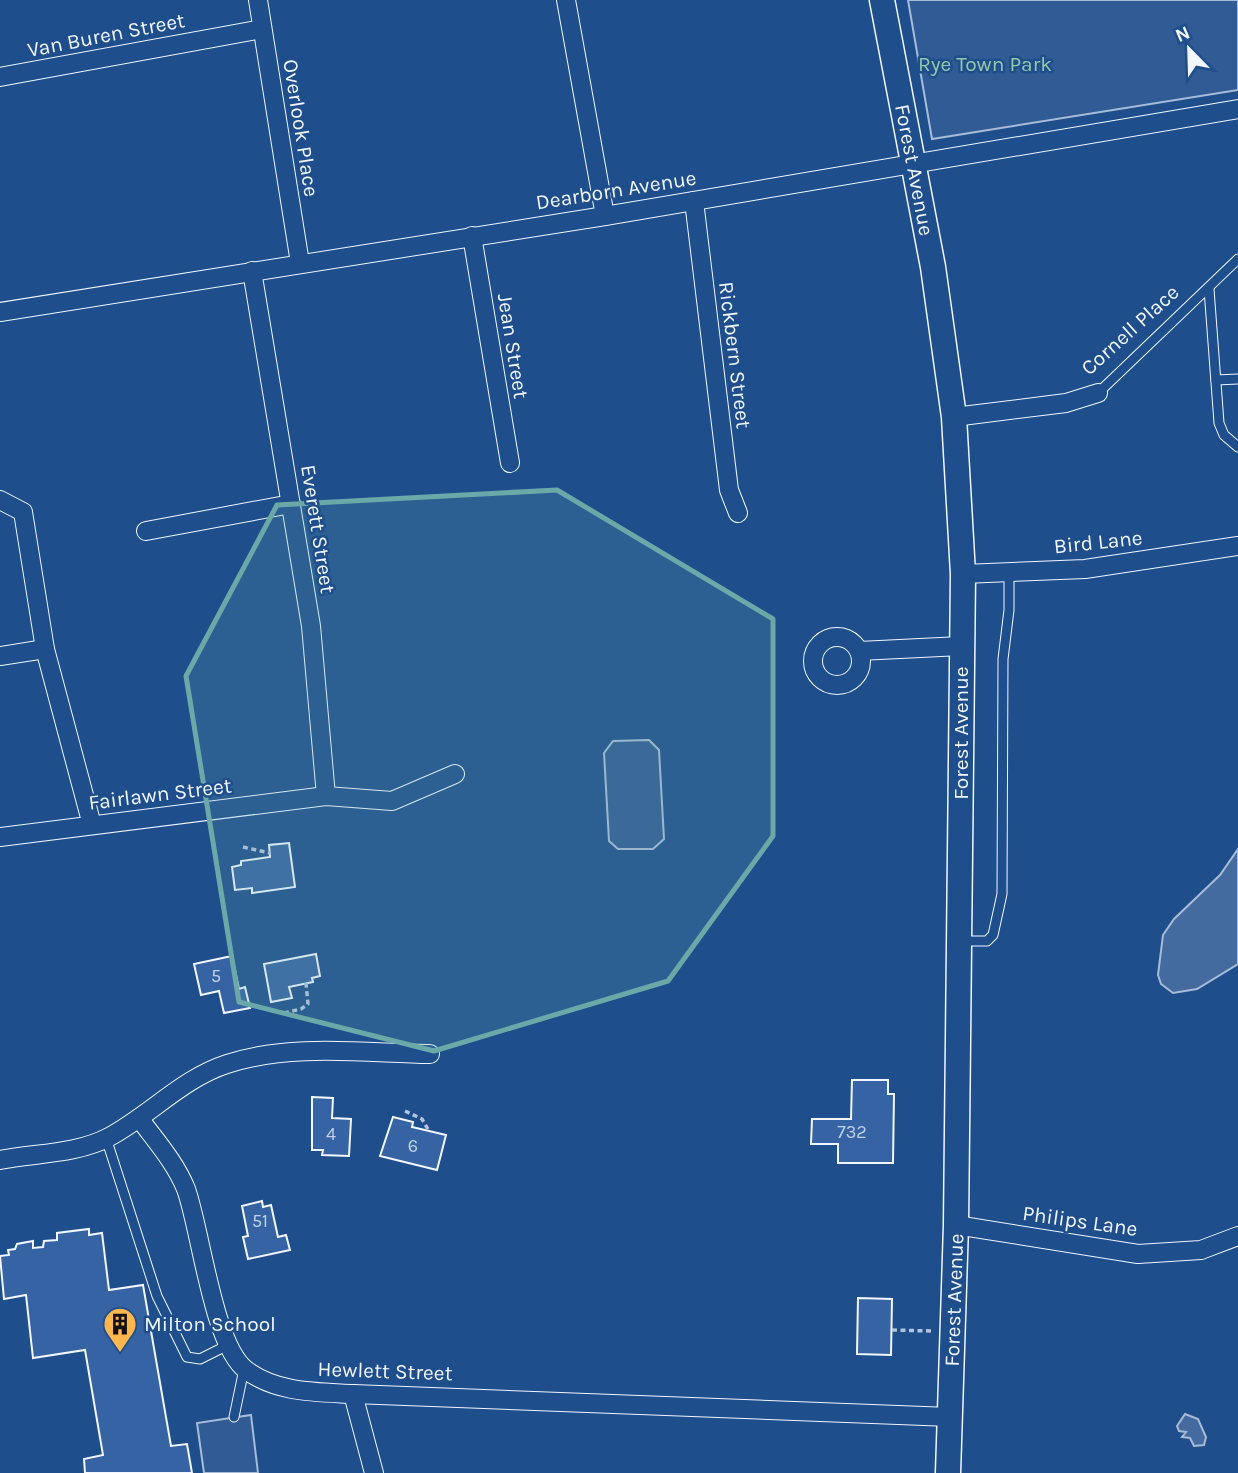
<svg xmlns="http://www.w3.org/2000/svg" width="1238" height="1473" font-family="Karla,sans-serif">
<style>
.built{fill:#305b95;stroke:#a8bbd7;stroke-width:2}
.water{fill:#446ba0;stroke:#a8bbd7;stroke-width:2}
.building{fill:#3563a3;stroke:#f2f6ff;stroke-width:2}
.lines{fill:none;stroke-linecap:round;stroke-linejoin:round}
.lane-casing{stroke:#f2f6ff;stroke-width:11}
.street-casing{stroke:#f2f6ff;stroke-width:20}
.secondary-casing{stroke:#f2f6ff;stroke-width:27}
.path{stroke:#b3c4dc;stroke-width:3.5;stroke-dasharray:5 3.5;stroke-linecap:butt}
.lane{stroke:#1f4e8c;stroke-width:9}
.street{stroke:#1f4e8c;stroke-width:18}
.secondary{stroke:#1f4e8c;stroke-width:24}
.marked{fill:#6aa9a8;fill-opacity:0.2;stroke:#6aa9a8;stroke-width:5;stroke-linejoin:round}
.labels{text-anchor:middle;dominant-baseline:central;stroke-width:5;stroke-linejoin:round;paint-order:stroke}
.number-label{font-size:18px;fill:#c3d1e8}
.street-label{font-size:21px;fill:#f2f6ff;stroke:#1f4e8c}
.park-label{font-size:21px;fill:#97c8a6;stroke:#1f4e8c}
.poi-label{font-size:21px;fill:#f2f6ff;stroke:#1f4e8c;text-anchor:start}
</style>
<rect width="100%" height="100%" fill="#1f4e8c"/>
<!-- built -->
<g class="built">
<polygon points="908,0 1238,0 1238,90 932,139"/>
<polygon points="649,740 659,750 664,839 653,849 618,849 609,841 604,753 613,741"/>
<polygon points="251,1415 258,1473 204,1473 197,1423"/>
</g>
<!-- water -->
<g class="water">
<polygon points="1238,849 1238,964 1197,989 1173,993 1161,984 1158,975 1163,935 1174,919 1220,875"/>
<polygon points="1185,1414 1198,1419 1206,1437 1204,1445 1194,1446 1190,1438 1182,1437 1186,1432 1179,1431 1177,1426"/>
</g>
<!-- building -->
<g class="building">
<polygon points="289,843 295,887 252,893 252,888 235,890 232,867 241,865 241,861 270,857 269,845"/>
<polygon points="316,954 320,976 312,978 313,982 289,987 292,998 271,1002 264,964"/>
<polygon points="232,956 239,989 245,987 250,1008 224,1013 219,991 201,995 194,964"/>
<polygon points="852,1080 888,1080 888,1094 894,1094 893,1163 838,1163 838,1144 811,1144 812,1119 851,1119"/>
<polygon points="312,1097 333,1098 332,1118 351,1119 349,1156 322,1155 323,1150 312,1150"/>
<polygon points="393,1117 413,1122 412,1127 446,1135 437,1170 380,1156"/>
<polygon points="262,1201 263,1207 271,1205 278,1237 286,1235 290,1250 248,1259 243,1237 248,1236 242,1206"/>
<polygon points="89,1229 89,1235 102,1233 109,1290 143,1285 171,1446 187,1444 192,1473 85,1473 84,1459 103,1455 85,1350 33,1358 26,1295 4,1299 0,1256 9,1255 8,1250 15,1249 17,1244 33,1241 33,1248 43,1247 44,1241 57,1240 57,1233"/>
<polygon points="858,1298 892,1299 891,1355 857,1354"/>
</g>
<g class="lines">
<defs>
<g id="lane">
<polyline points="1209,289 1219,423 1224,435 1238,447"/>
<polyline points="1216,380 1238,379"/>
<polyline points="1098,393 1238,259"/>
<polyline points="961,941 987,941 993,935 1002,894 1003,659 1009,610 1009,572"/>
<polyline points="106,1138 157,1296 187,1357 200,1359 228,1345"/>
<polyline points="234,1417 244,1369"/>
</g>
<g id="street">
<polyline points="258,0 300,263"/>
<polyline points="566,0 605,216"/>
<polyline points="0,77 262,29"/>
<polyline points="694,201 729,490 738,513"/>
<polyline points="472,236 510,463"/>
<polyline points="252,271 311,626 326,796"/>
<polyline points="0,312 605,216 1238,109"/>
<polyline points="954,417 1066,403 1098,393"/>
<polyline points="0,500 23,512 45,649 92,825"/>
<polyline points="146,531 291,504"/>
<polyline points="963,574 1085,569 1238,546"/>
<circle cx="837" cy="661" r="24"/>
<polyline points="859,651 961,646"/>
<polyline points="0,656 45,649"/>
<polyline points="0,837 326,796 392,801 455,774"/>
<path d="M139 1118C156 1141 175 1162 186 1189 201 1231 213 1345 246 1370 277 1393 316 1392 353 1394L950 1417"/>
<path d="M0 1160C36 1153 77 1154 109 1137 150 1115 183 1078 227 1064 291 1043 364 1053 430 1054"/>
<polyline points="956,1225 1138,1254 1201,1250 1238,1236"/>
<polyline points="353,1394 374,1473"/>
</g>
<g id="secondary">
<path id="s1" d="M882 0 933 267 954 417 963 574 956 1225 948 1473"/>
</g>
</defs>
<!-- lane casing -->
<use href="#lane" class="lane-casing"/>
<!-- street casing -->
<use href="#street" class="street-casing"/>
<!-- secondary casing -->
<use href="#secondary" class="secondary-casing"/>
<!-- path -->
<g class="path">
<polyline points="243,847 270,853"/>
<polyline points="284,1013 301,1009 308,1004 306,983"/>
<polyline points="405,1111 422,1119 429,1131"/>
<polyline points="892,1330 932,1331"/>
</g>
<!-- lane -->
<use href="#lane" class="lane"/>
<!-- street -->
<use href="#street" class="street"/>
<!-- secondary -->
<use href="#secondary" class="secondary"/>
</g>
<!-- marked area -->
<path class="marked" d="M557 490 773 619V836L668 981 434 1051 239 1002 186 676 277 505Z"/>
<!-- icons -->
<defs>
<symbol id="building-pin" viewBox="-11 -11 22 30"><path d="M0 17L-7.5 6A9.5 9.5 0 1 1 7.5 6Z" fill="#ffb74d" stroke="#1f4e8c"/><path d="M-4-6H4V6H1V3H-1V6H-4ZM-2.5-4.3h1.7v1.8h-1.7ZM.8-4.3h1.7v1.8H.8ZM-2.5-1h1.7V.8h-1.7ZM.8-1h1.7V.8H.8Z" fill="#111"/></symbol>
</defs>
<g fill-rule="evenodd">
<use href="#building-pin" x="101" y="1305" width="38" height="52"/>
</g>
<g class="labels">
<!-- number labels -->
<g class="number-label">
<text x="216" y="976">5</text>
<text x="852" y="1132">732</text>
<text x="331" y="1134">4</text>
<text x="413" y="1146">6</text>
<text x="260" y="1221">51</text>
</g>
<!-- street labels -->
<g class="street-label">
<text transform="translate(106 35) rotate(-11)">Van Buren Street</text>
<text transform="translate(301 128) rotate(81)">Overlook Place</text>
<text stroke="none"><textPath href="#s1" startOffset="173">Forest Avenue</textPath></text>
<text transform="translate(616 190) rotate(-9)">Dearborn Avenue</text>
<text transform="translate(1130 330) rotate(-42)">Cornell Place</text>
<text transform="translate(513 346) rotate(81)">Jean Street</text>
<text transform="translate(735 355) rotate(83)">Rickbern Street</text>
<text transform="translate(318 529) rotate(81)">Everett Street</text>
<text transform="translate(1098 542) rotate(-6)">Bird Lane</text>
<text transform="translate(961 733) rotate(-90)">Forest Avenue</text>
<text transform="translate(160 794) rotate(-7)">Fairlawn Street</text>
<text transform="translate(1080 1221) rotate(8)">Philips Lane</text>
<text transform="translate(954 1300) rotate(-88)">Forest Avenue</text>
<text transform="translate(385 1371) rotate(2)">Hewlett Street</text>
</g>
<!-- park labels -->
<g class="park-label">
<text x="985" y="64">Rye Town Park</text>
</g>
<!-- poi labels -->
<g class="poi-label">
<text x="144" y="1324">Milton School</text>
</g>
</g>
<!-- north arrow -->
<g transform="translate(1189 49) rotate(337)" stroke="#1f4e8c" stroke-width="5" paint-order="stroke">
<path d="M0-5L12 26L0 18L-12 26Z" fill="#f2f6ff"/>
<text y="-10" font-size="19" font-weight="bold" text-anchor="middle" fill="#f2f6ff">N</text>
</g>
</svg>
